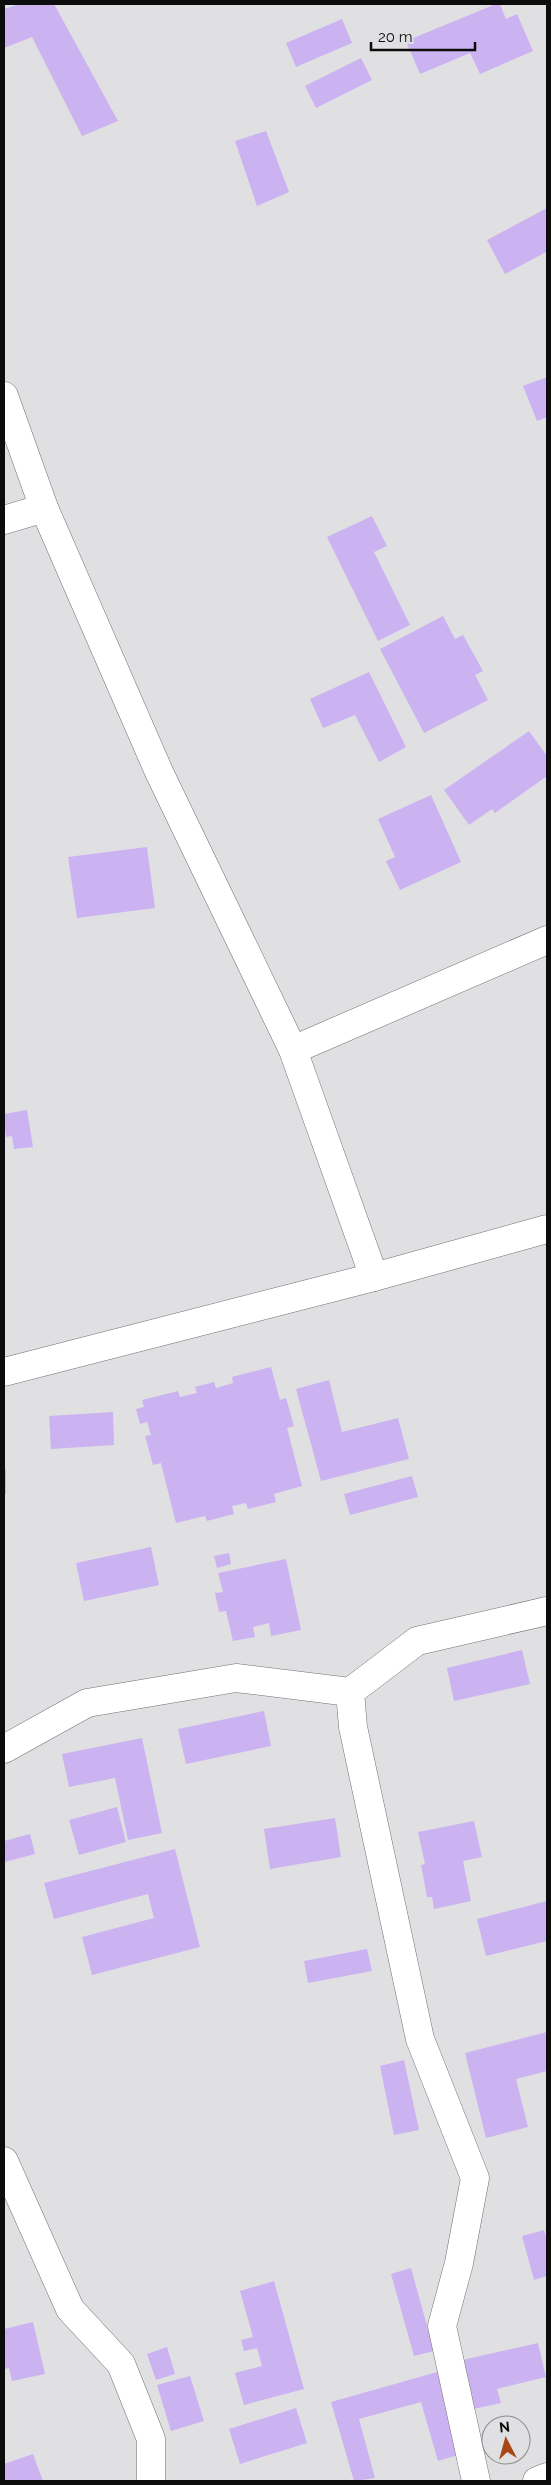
<svg xmlns="http://www.w3.org/2000/svg" width="551" height="2485" font-family="Raleway,sans-serif">
<style>
.building{fill:#cbb3f2}
.lines{fill:none;stroke-linecap:round;stroke-linejoin:round}
.minor-casing{stroke:#717073;stroke-width:29}
.minor{stroke:#fff;stroke-width:28}
</style>
<rect width="100%" height="100%" fill="#e0dfe2"/>
<!-- building -->
<g class="building">
<polygon points="20,4 54,4 118,121 82,136 32,37 4,48 4,9"/>
<polygon points="496,4 500,4 506,19 517,14 533,51 480,74 470,53 420,74 406,41"/>
<polygon points="342,19 352,43 296,67 286,43"/>
<polygon points="361,58 372,80 316,108 305,86"/>
<polygon points="266,131 289,192 257,206 235,141"/>
<polygon points="547,208 547,254 546,252 505,274 487,240"/>
<polygon points="547,377 547,417 537,421 523,386"/>
<polygon points="372,516 387,546 374,552 410,625 378,641 327,537"/>
<polygon points="443,616 455,639 463,635 483,671 475,675 488,700 424,733 380,649"/>
<polygon points="369,672 406,747 379,762 355,715 323,728 310,699"/>
<polygon points="529,731 547,756 547,776 495,813 492,809 469,825 444,790"/>
<polygon points="431,795 461,862 400,890 386,861 395,857 378,819"/>
<polygon points="147,847 155,908 77,918 68,857"/>
<polygon points="27,1110 33,1147 14,1149 12,1136 6,1137 4,1114"/>
<polygon points="271,1367 280,1400 286,1398 294,1426 287,1428 302,1486 274,1494 276,1502 248,1509 246,1503 232,1506 234,1514 207,1521 205,1516 176,1523 161,1463 153,1465 145,1436 151,1435 147,1422 140,1424 136,1409 144,1407 142,1400 178,1391 180,1397 197,1393 195,1387 214,1382 216,1388 233,1383 232,1377"/>
<polygon points="329,1380 342,1432 398,1418 409,1459 321,1481 296,1389"/>
<polygon points="113,1412 114,1445 51,1449 49,1416"/>
<polygon points="6,1469 6,1494 4,1494 4,1470"/>
<polygon points="412,1476 418,1497 350,1515 344,1494"/>
<polygon points="151,1547 159,1585 84,1601 76,1563"/>
<polygon points="229,1553 231,1564 217,1568 214,1556"/>
<polygon points="286,1559 301,1630 271,1636 269,1623 253,1627 255,1637 233,1641 226,1611 219,1612 215,1593 223,1592 218,1573"/>
<polygon points="522,1650 530,1684 454,1701 447,1668"/>
<polygon points="264,1711 271,1746 186,1764 178,1729"/>
<polygon points="142,1738 162,1833 128,1840 115,1778 69,1787 62,1754"/>
<polygon points="117,1807 126,1842 79,1855 69,1820"/>
<polygon points="335,1818 341,1857 270,1869 264,1829"/>
<polygon points="474,1821 482,1857 463,1861 471,1901 434,1909 432,1897 427,1897 421,1865 425,1864 418,1832"/>
<polygon points="30,1834 35,1854 5,1862 4,1841"/>
<polygon points="175,1849 200,1947 92,1975 82,1937 154,1918 148,1894 54,1919 44,1883"/>
<polygon points="547,1901 547,1941 486,1956 477,1919"/>
<polygon points="367,1949 372,1971 308,1983 304,1961"/>
<polygon points="547,2032 547,2071 516,2079 528,2127 486,2138 465,2053"/>
<polygon points="404,2060 419,2130 394,2135 380,2066"/>
<polygon points="544,2230 547,2240 547,2276 534,2280 522,2236"/>
<polygon points="411,2268 434,2351 414,2356 391,2274"/>
<polygon points="274,2281 304,2389 244,2405 235,2373 262,2366 257,2348 244,2351 241,2340 253,2337 240,2291"/>
<polygon points="33,2322 45,2374 12,2381 9,2368 4,2369 4,2329"/>
<polygon points="538,2343 546,2377 497,2389 501,2403 469,2410 458,2361"/>
<polygon points="167,2347 175,2374 156,2380 147,2354"/>
<polygon points="441,2371 465,2453 438,2461 421,2402 359,2419 375,2478 354,2481 331,2402"/>
<polygon points="190,2376 204,2421 171,2431 157,2385"/>
<polygon points="296,2408 307,2443 240,2464 229,2429"/>
<polygon points="33,2454 43,2481 4,2481 4,2464"/>
</g>
<g class="lines">
<defs>
<g id="minor">
<polyline points="4,396 44,508 159,772 293,1050 374,1277"/>
<polyline points="4,520 44,508"/>
<polyline points="293,1050 547,940"/>
<polyline points="4,1372 374,1277 547,1229"/>
<polyline points="4,1749 87,1703 236,1678 350,1692"/>
<polyline points="4,2161 70,2309 121,2364 151,2439 151,2481"/>
<polyline points="476,2481 442,2326 459,2263 475,2178 420,2039 353,1727 350,1692 417,1641 547,1611"/>
<polyline points="537,2481 547,2477"/>
</g>
</defs>
<!-- minor casing -->
<use href="#minor" class="minor-casing"/>
<!-- minor -->
<use href="#minor" class="minor"/>
</g>
<!-- border -->
<rect width="551" height="2485" fill="none" stroke="#0c0c0d" stroke-width="10"/>
<!-- north arrow -->
<g transform="translate(506 2440) rotate(354)"><circle r="24" fill="#e0dfe2" stroke="#8b8b8d"/>
<path d="M0-4L9 19L0 12L-9 19Z" fill="#aa4615"/>
<text y="-8" font-size="14" font-weight="bold" text-anchor="middle" fill="#0c0c0d">N</text>
</g>
<!-- scale -->
<path d="M371 42v8h104v-8" fill="none" stroke="#0c0c0d" stroke-width="2.5"/>
<text x="378" y="42" font-size="15" fill="#0c0c0d" stroke="#e0dfe2" stroke-width="4" paint-order="stroke">20 m</text>
</svg>
